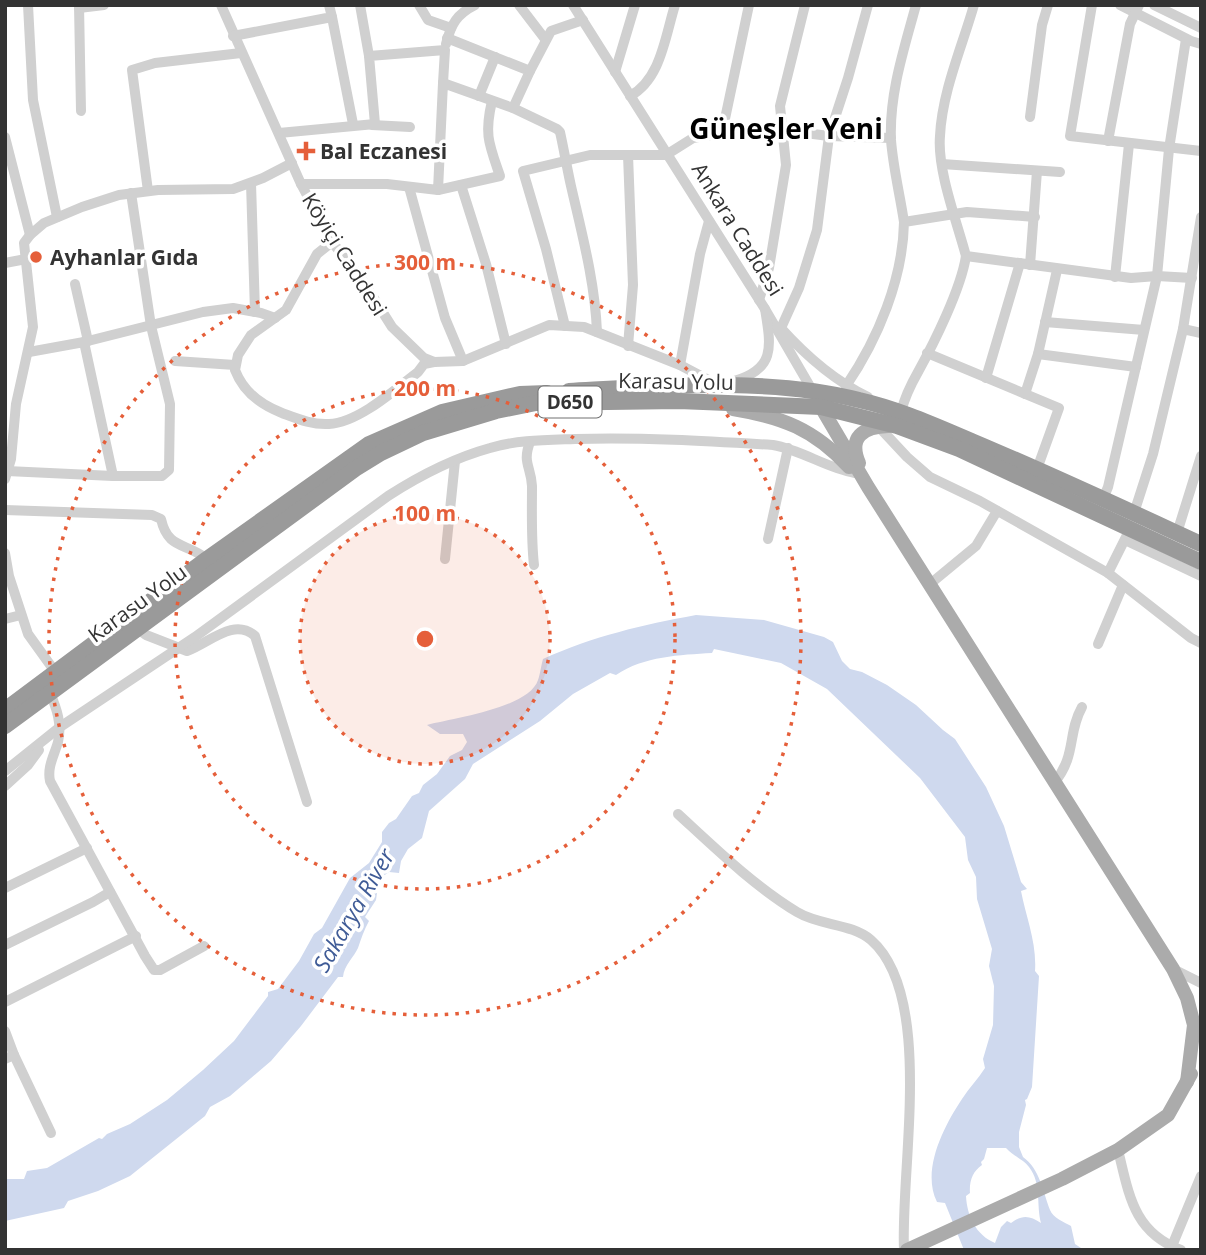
<svg xmlns="http://www.w3.org/2000/svg" width="1206" height="1255" font-family="'Open Sans',sans-serif">
<style>
.water{fill:#cfd9ee;fill-rule:evenodd}
.lines{fill:none;stroke-linecap:round;stroke-linejoin:round}
.minor{stroke:#d0d0d0;stroke-width:10}
.major{stroke:#ababab;stroke-width:14}
.highway{stroke:#9a9a9a;stroke-width:16}
.ring{fill:none;stroke:#e55f3a;stroke-width:3.5;stroke-dasharray:3.5 7}
.poi-dot{fill:#e55f3a;stroke:#fff;stroke-width:2.5}
.labels{text-anchor:middle;dominant-baseline:central;stroke-width:7;stroke-linejoin:round;paint-order:stroke}
.shield{fill:#fff;stroke:#707070;stroke-width:2}
.shield-label{font-size:19px;font-weight:bold;fill:#333}
.poi-label{font-size:21px;font-weight:bold;fill:#333;stroke:#fff;text-anchor:start}
.street-label{font-size:21px;fill:#333;stroke:#fff}
.water-label{font-size:23px;font-style:italic;fill:#3f5b96;stroke:#fff}
.district-label{font-size:28px;font-weight:bold;fill:#000;stroke:#fff}
.centre{fill:#e55f3a;stroke:#fff;stroke-width:3.5}
.ring-label{font-size:21px;text-anchor:middle;font-weight:bold;fill:#e55f3a;stroke:#fff;stroke-width:7;stroke-linejoin:round;paint-order:stroke}
</style>
<rect width="100%" height="100%" fill="#fff"/>
<!-- water -->
<path class="water" d="M696 615 764 620 824 637 833 642 842 661 850 669 862 672 887 685 916 705 943 730 955 739 986 787 1004 826 1021 882 1027 889 1021 891C1026 917 1037 943 1035 971L1039 976 1032 1087 1027 1099 1025 1100 1026 1105 1019 1132V1147L1023 1157C1040 1169 1043 1192 1050 1210 1053 1218 1064 1222 1071 1226L1075 1244 1084 1250H964L945 1203 937 1202C921 1170 944 1126 962 1099 969 1088 978 1079 985 1068L983 1059 993 1025 994 986 989 966 992 949 977 899 976 877 968 860 965 837 920 778 827 689 781 663 714 649 712 653C680 655 644 656 616 675L610 673 573 694 540 721 473 764 465 779 429 811 422 838 408 849 401 861 399 873 389 872 379 879 376 900 365 917 369 921C364 930 361 939 358 948 354 957 344 965 343 977H338L301 1026 271 1061 230 1096 210 1107 205 1116 130 1176 98 1191 68 1201 64 1208 5 1221V1179H24L27 1171 47 1168 99 1138 102 1139 107 1134 130 1124 167 1100 203 1070 234 1041 268 996V992L278 989 299 961 314 934 322 928 350 878 369 863 382 842V832L389 823 396 819 412 796 419 793 423 785 437 774 450 756 462 750 467 742 463 734H440L427 725C454 718 529 708 538 680 540 675 541 666 543 659 594 636 642 625 696 615ZM987 1148H1006C1013 1156 1023 1159 1029 1167 1042 1184 1036 1204 1041 1223 1030 1216 1023 1214 1011 1223L1007 1221 1001 1227 995 1243C976 1235 967 1216 966 1196L970 1193C969 1181 973 1171 982 1165L981 1162 984 1159Z"/>
<g class="lines">
<!-- minor -->
<g class="minor">
<polyline points="28,5 33,100 57,217"/>
<polyline points="79,5 81,111"/>
<polyline points="221,5 301,184 332,242 361,278 392,327 424,358 434,362 463,361 549,325 584,327 680,365 716,384"/>
<polyline points="360,5 369,56"/>
<polyline points="419,5 428,20 451,28"/>
<polyline points="519,5 545,39"/>
<polyline points="573,5 765,309 815,395"/>
<path d="M974 5C962 47 942 92 940 136 937 170 957 222 966 256L1131 278 1157 276 1192 278"/>
<polyline points="1092,5 1070,136 1201,151"/>
<polyline points="1120,5 1191,41 1201,44"/>
<polyline points="1154,5 1201,28"/>
<polyline points="79,8 104,5"/>
<polyline points="332,17 353,124"/>
<polyline points="233,36 332,17 329,5"/>
<polyline points="447,38 530,71 513,108"/>
<path d="M446 44C451 24 457 14 475 5"/>
<polyline points="530,71 551,31 583,20"/>
<polyline points="615,72 635,5"/>
<polyline points="479,96 495,57"/>
<path d="M630 96C661 79 665 37 675 5"/>
<polyline points="1030,117 1042,25 1048,5"/>
<polyline points="372,125 410,127"/>
<polyline points="279,133 375,124 369,56 445,50 443,83"/>
<polyline points="722,133 749,5"/>
<polyline points="5,137 30,235"/>
<polyline points="1108,141 1130,24 1139,5"/>
<polyline points="628,155 633,285 628,346"/>
<polyline points="942,164 1060,172"/>
<polyline points="251,183 255,312"/>
<path d="M301 184H387L438 190 443 83 513 108 557 129 560 132C564 150 567 168 571 186 582 234 595 282 597 332"/>
<polyline points="461,185 486,264 506,344"/>
<polyline points="409,187 445,318 463,361"/>
<path d="M438 190 500 176C489 144 484 135 492 101"/>
<polyline points="148,191 132,70 155,63 241,53"/>
<path d="M904 222C900 195 893 167 891 140 889 94 904 49 916 5"/>
<path d="M332 242 317 254 286 310 251 335 238 355 235 370C243 391 261 405 282 413 298 419 312 425 329 424 358 423 396 389 418 372L424 364 434 362"/>
<polyline points="5,263 26,259"/>
<polyline points="1030,265 1037,171"/>
<polyline points="1115,277 1129,144"/>
<polyline points="75,284 88,341"/>
<polyline points="759,300 769,268 786,165 780,106 805,5"/>
<polyline points="1045,322 1144,330"/>
<polyline points="565,326 546,249 523,171 590,155 666,155 693,138 722,133 782,130 829,136 891,138"/>
<path d="M780 327C806 356 833 380 868 397"/>
<polyline points="781,328 799,288 817,230 829,136 848,78 868,5"/>
<polyline points="1183,329 1201,217"/>
<polyline points="84,342 113,476"/>
<polyline points="29,352 84,342 203,312 233,308 261,313 275,318"/>
<polyline points="927,353 1059,408 1037,469"/>
<polyline points="1038,354 1136,367"/>
<polyline points="175,361 235,365"/>
<polyline points="680,365 700,254 709,221"/>
<polyline points="986,378 1020,263"/>
<path d="M734 381C776 369 771 346 765 309"/>
<path d="M846 386C878 339 903 279 904 222L967 212 1035 217"/>
<polyline points="1025,394 1038,354 1057,270"/>
<path d="M896 409 901 412C905 396 910 386 918 372 934 343 961 289 966 256"/>
<polyline points="879,427 907,457 930,477 980,501 1108,573 1191,638 1201,643"/>
<path d="M530 442C522 463 531 466 532 486 532 513 531 538 534 565"/>
<polyline points="7,471 113,476 162,476 169,470 170,404 151,326 131,193"/>
<polyline points="5,479 11,459 16,404 33,327 24,243 30,235 44,223 82,207 119,195 158,190 233,189 263,178 292,163"/>
<polyline points="1103,499 1108,487 1157,276 1169,149 1186,39"/>
<path d="M5 510 152 515 161 519C168 550 186 542 207 559"/>
<polyline points="1134,513 1153,454 1183,329 1201,333"/>
<polyline points="1177,533 1201,456"/>
<polyline points="768,539 788,448"/>
<polyline points="1125,540 1201,576"/>
<polyline points="5,553 9,576 28,634 56,673"/>
<polyline points="445,559 455,461"/>
<polyline points="1108,573 1127,535"/>
<polyline points="930,584 976,546 997,511"/>
<polyline points="5,619 21,615"/>
<path d="M138 629 146 635 187 651C209 643 234 617 255 636L307 802"/>
<polyline points="1098,644 1123,585"/>
<path d="M50 693C57 709 62 724 58 742 54 756 47 767 50 781L145 956 154 970H160L204 946"/>
<path d="M5 771 60 727 195 637 388 496C419 476 454 458 490 448 516 440 547 440 575 439 640 437 707 441 773 445 802 450 826 468 855 473"/>
<path d="M1054 783C1077 755 1067 734 1082 707"/>
<polyline points="5,786 28,765 39,750"/>
<path d="M678 814C715 848 754 886 797 912 820 926 851 923 871 940 935 996 900 1170 904 1250"/>
<polyline points="5,888 87,848"/>
<polyline points="5,945 93,902 110,892"/>
<polyline points="1173,969 1201,983"/>
<polyline points="5,1002 136,936"/>
<polyline points="5,1031 14,1055 5,1059"/>
<polyline points="14,1055 51,1133"/>
<path d="M1118 1150C1129 1194 1133 1232 1181 1250"/>
<polyline points="1172,1246 1201,1176"/>
</g>
<!-- major -->
<g class="major">
<polyline points="821,407 868,487 1173,969 1187,998 1194,1025 1187,1082"/>
<path d="M733 409C782 417 814 429 849 467"/>
<path d="M859 463C848 437 863 427 888 426"/>
<polyline points="907,1250 1062,1179 1118,1150 1168,1115 1191,1074"/>
</g>
<!-- highway -->
<g class="highway">
<path d="M569 391C661 386 770 377 859 400 899 409 936 426 974 442 1050 474 1125 509 1201 544"/>
<polyline points="5,710 207,559 369,444 442,412 520,394 547,393"/>
<polyline points="5,726 355,469 381,453 423,433 496,411 536,403 679,401 821,407 897,426 959,449 1201,562"/>
</g>
</g>
<!-- distance rings -->
<circle cx="425" cy="639" r="125" fill="#e55f3a" fill-opacity=".12"/>
<g class="ring">
<circle cx="425" cy="639" r="125"/>
<circle cx="425" cy="639" r="250"/>
<circle cx="425" cy="639" r="376"/>
</g>
<!-- markers -->
<g class="poi-dot">
<path d="M302.5 140.5h7v7h7v7h-7v7h-7v-7h-7v-7h7z"/>
<circle cx="36" cy="257" r="7"/>
</g>
<g class="labels">
<!-- shield labels -->
<rect class="shield" x="538.5" y="386.5" width="63" height="31" rx="5"/>
<g class="shield-label">
<text x="570" y="402">D650</text>
</g>
<!-- poi labels -->
<g class="poi-label">
<text x="320" y="151">Bal Eczanesi</text>
<text x="50" y="257">Ayhanlar Gıda</text>
</g>
<!-- street labels -->
<g class="street-label">
<text transform="translate(738 229) rotate(58)">Ankara Caddesi</text>
<text transform="translate(345 254) rotate(58)">Köyiçi Caddesi</text>
<text transform="translate(676 381) rotate(1)">Karasu Yolu</text>
<text transform="translate(137 603) rotate(-36)">Karasu Yolu</text>
</g>
<!-- water labels -->
<g class="water-label">
<text transform="translate(353 910) rotate(-60)">Sakarya River</text>
</g>
<!-- district labels -->
<g class="district-label">
<text x="786" y="128">Güneşler Yeni</text>
</g>
</g>
<circle cx="425" cy="639" r="10" class="centre"/>
<g class="ring-label">
<text x="425" y="270">300 m</text>
<text x="425" y="396">200 m</text>
<text x="425" y="521">100 m</text>
</g>
<!-- border -->
<rect width="1206" height="1255" fill="none" stroke="#333333" stroke-width="14"/>
</svg>
